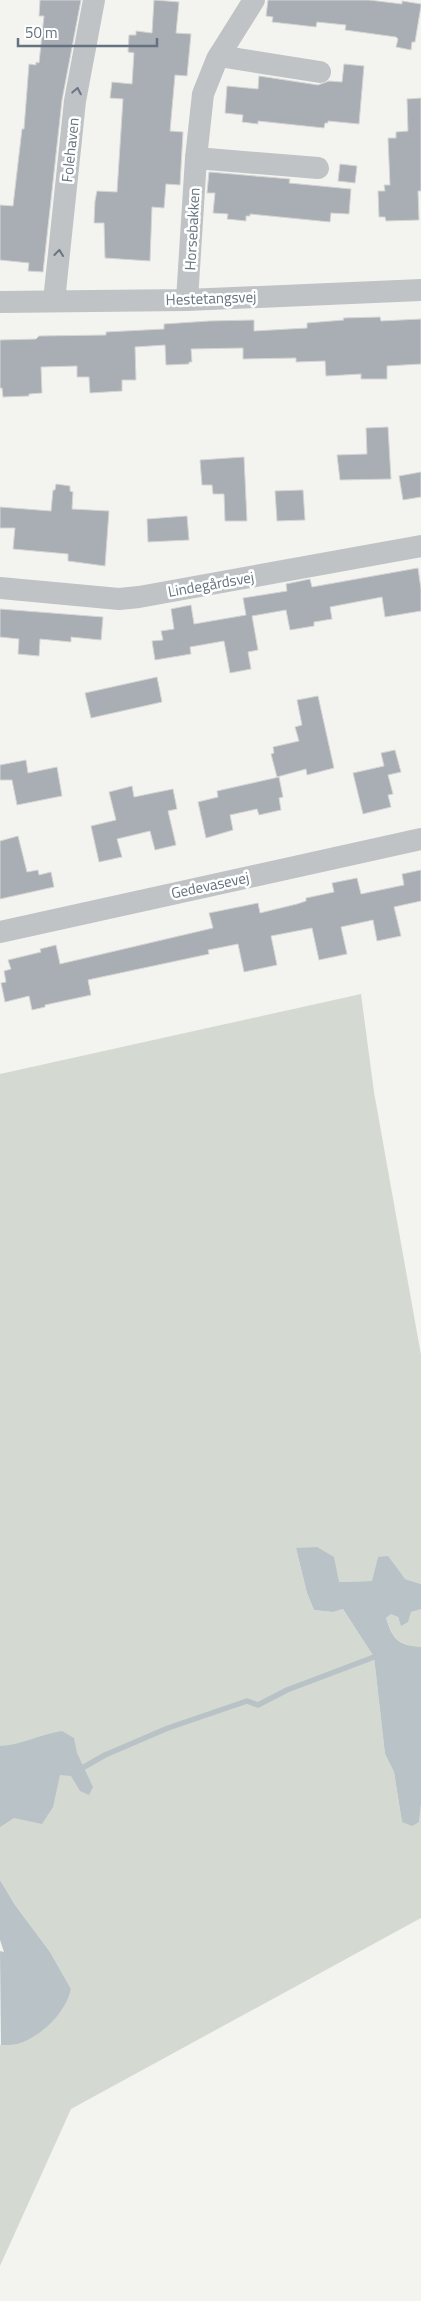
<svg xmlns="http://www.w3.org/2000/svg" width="421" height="2301" font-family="'Titillium Web',sans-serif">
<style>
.green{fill:#d4dad1}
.water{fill:#b9c2c7}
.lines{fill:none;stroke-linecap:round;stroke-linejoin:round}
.stream{stroke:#b9c2c7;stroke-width:5.5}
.building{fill:#a8aeb4;stroke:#d5d5d3}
.street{stroke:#bfc3c6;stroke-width:22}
.oneway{stroke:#6a7683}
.labels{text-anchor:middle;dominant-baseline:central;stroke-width:5;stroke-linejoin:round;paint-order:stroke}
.street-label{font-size:15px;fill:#65727f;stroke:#fff}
</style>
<rect width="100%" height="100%" fill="#f3f4f0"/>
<!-- green -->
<g class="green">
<path d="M361 994 374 1092 421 1355V1584L405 1579 378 1557 373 1581 339 1582 296 1548 307 1593 314 1610 333 1612 343 1609 374 1657 385 1754 394 1772 402 1822H419L421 1804V1918L71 2109 0 2266V2045C31 2046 64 2019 71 1989L50 1952 15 1905 0 1880V1074Z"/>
<path d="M418 1609H421V1647C398 1645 393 1639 386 1618L391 1613 398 1617 401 1625 411 1612Z"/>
</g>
<!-- water -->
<g class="water">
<path d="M317 1547 334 1557 339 1582 372 1581 378 1557 388 1556 405 1579 421 1584V1609L411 1612 408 1622 401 1626 398 1617 391 1614 386 1618C393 1640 398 1645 421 1647V1804L419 1822 412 1826 402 1822 394 1772 385 1754 374 1657 343 1609 333 1612 314 1610 307 1593 296 1548Z"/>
<path d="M62 1731 74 1738 77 1753 93 1787 89 1795 80 1791 71 1776 60 1775 53 1807 42 1824 14 1818 0 1827V1746C22 1745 41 1734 62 1731Z"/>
<path d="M0 1880 15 1905 50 1952 71 1989C66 2013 41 2037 17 2044 12 2045 6 2045 1 2045L0 1951 4 1952 0 1940Z"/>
</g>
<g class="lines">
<!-- stream -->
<polyline class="stream" points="77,1768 84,1767 105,1755 168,1728 247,1701 258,1705 287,1690 374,1657"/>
</g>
<!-- building -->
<g class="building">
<polygon points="40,0 81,0 62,100 43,272 28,271 29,263 0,260 0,205 13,206 22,129 24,129 29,64 36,65 36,62 39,63 44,16 39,16"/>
<polygon points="154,0 179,2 176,33 191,34 187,76 175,75 170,131 183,132 180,185 166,184 164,208 152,207 150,261 105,258 104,223 94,223 95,201 97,191 117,192 123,99 110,98 112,82 132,84 134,53 128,52 129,35 136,35 136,31 152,33"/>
<polygon points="268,0 369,0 402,4 402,1 421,4 421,6 415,42 412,42 411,50 396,47 398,39 396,37 345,30 346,25 317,22 316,27 272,22 273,17 266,16"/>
<polygon points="344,64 364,66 359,124 328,121 328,123 325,123 324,128 258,121 258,124 242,122 243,115 225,113 227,86 258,89 259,76 318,85 329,81 342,82"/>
<polygon points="421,98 421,191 418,191 419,220 386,221 385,217 379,217 378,191 385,191 384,185 390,185 388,138 396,138 396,132 408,131 407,99"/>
<polygon points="340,164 357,166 355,183 338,181"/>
<polygon points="209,172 290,179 289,183 351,189 349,214 331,213 330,222 250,214 250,216 246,216 246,221 227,219 228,214 213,213 215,193 207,193"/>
<polygon points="380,317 381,321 421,319 421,364 387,366 387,379 361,379 361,374 326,376 325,361 296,362 296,358 243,359 243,348 191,349 192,362 189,362 189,364 166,365 165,345 135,347 136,380 122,380 122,391 90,393 89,377 77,377 77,366 41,367 42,393 29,394 29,396 3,397 2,388 0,388 0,340 36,339 39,336 106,335 106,332 164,329 164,324 209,321 254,320 254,331 307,328 307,323 344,320 343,318"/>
<polygon points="388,427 391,479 340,480 337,455 367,454 366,428"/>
<polygon points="244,457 247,521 225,521 224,494 213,494 212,485 202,485 200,460"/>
<polygon points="421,472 421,497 403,500 399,476"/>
<polygon points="56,484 70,486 70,491 73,492 72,509 109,511 105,566 68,561 68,554 13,549 15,528 0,528 0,507 51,511 53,490 55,490"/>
<polygon points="303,490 305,520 277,521 275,491"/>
<polygon points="187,516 189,540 148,542 147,519"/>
<polygon points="418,568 421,589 421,611 385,617 382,597 330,607 332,619 314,622 314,626 290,630 286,610 252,616 258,650 248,652 251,669 230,673 224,641 190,647 191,654 155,660 152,641 163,640 161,631 174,629 171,609 191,605 194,624 246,615 243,598 287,591 286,584 310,579 312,587"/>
<polygon points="0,609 103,617 101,640 71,637 71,642 40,639 39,656 18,654 19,639 0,637"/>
<polygon points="157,677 162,702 91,718 85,693"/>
<polygon points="318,696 334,768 307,775 306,769 277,777 271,754 274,753 273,747 299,741 295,727 302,725 297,700"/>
<polygon points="395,750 401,772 388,775 393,794 388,795 391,807 363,814 353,773 384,766 381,753"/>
<polygon points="26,760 28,773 57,767 62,796 17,805 12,780 0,780 0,765"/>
<polygon points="279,777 283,797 279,798 281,810 259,815 257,809 230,815 233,830 206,838 198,802 218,797 217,791"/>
<polygon points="132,786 134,797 173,789 177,809 168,811 176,845 155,850 150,831 117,839 122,857 99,862 91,826 116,820 109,792"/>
<polygon points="18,836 27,872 38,870 39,875 51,872 54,887 0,899 0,841"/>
<polygon points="421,870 421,901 394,907 401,936 377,941 373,920 341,927 347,954 319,960 312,928 271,936 277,965 244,972 238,944 208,950 209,954 92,979 88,980 91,995 45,1005 45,1007 32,1010 29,996 5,1002 1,983 6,982 4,971 11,969 8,960 41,952 40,949 56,945 60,964 213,928 209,913 258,903 260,913 297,904 306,901 306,898 334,892 332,883 357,878 361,894 404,885 402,874"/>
</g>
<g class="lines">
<!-- street -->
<g class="street">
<polyline points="219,56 320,72"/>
<polyline points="196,158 318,168"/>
<polyline points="187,300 196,158 203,94 217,59 254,0"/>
<polyline points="54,301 75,101 94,0"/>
<polyline points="0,302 187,300 421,290"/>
<polyline points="0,588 119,599 139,597 421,546"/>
<polyline points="0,932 421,839"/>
</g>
</g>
<!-- one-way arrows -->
<defs><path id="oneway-chevron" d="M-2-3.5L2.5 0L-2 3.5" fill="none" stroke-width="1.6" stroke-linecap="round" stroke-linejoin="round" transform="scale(1.25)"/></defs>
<g class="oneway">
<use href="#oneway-chevron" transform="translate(77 91) rotate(-79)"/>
<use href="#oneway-chevron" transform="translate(59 253) rotate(-84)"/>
</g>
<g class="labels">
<!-- street labels -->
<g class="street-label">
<text transform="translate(70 150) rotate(-84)">Folehaven</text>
<text transform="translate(192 229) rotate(-87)">Horsebakken</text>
<text transform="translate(211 298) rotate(-2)">Hestetangsvej</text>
<text transform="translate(211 584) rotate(-10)">Lindegårdsvej</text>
<text transform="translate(210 885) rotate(-12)">Gedevasevej</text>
</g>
</g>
<!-- scale -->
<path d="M18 38v8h139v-8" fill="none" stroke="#65727f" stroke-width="2.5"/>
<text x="25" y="38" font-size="15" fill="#65727f" stroke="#ffffff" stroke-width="4" paint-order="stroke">50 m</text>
</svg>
